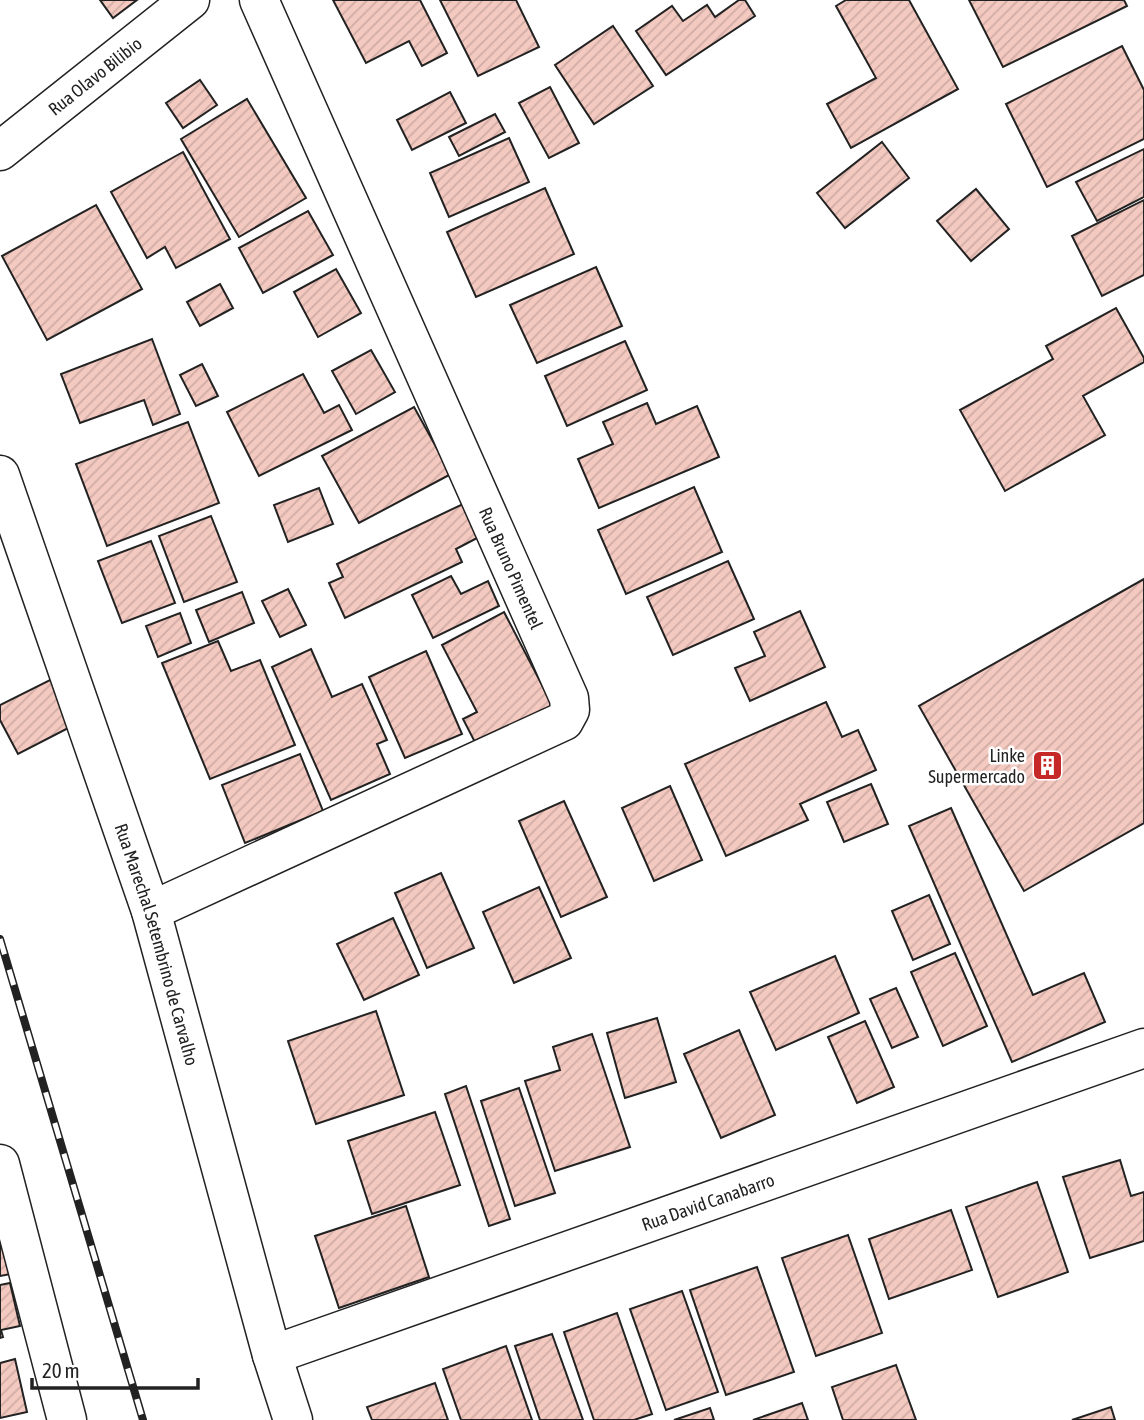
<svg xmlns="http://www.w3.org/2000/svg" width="1144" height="1420" font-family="'Asap Condensed',sans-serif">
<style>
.building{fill:url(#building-hatch);stroke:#222;stroke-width:2}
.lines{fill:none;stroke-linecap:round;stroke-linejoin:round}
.minor-casing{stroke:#222;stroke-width:41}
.minor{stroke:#fff;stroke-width:38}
.rail-casing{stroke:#222;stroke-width:8}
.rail{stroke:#fff;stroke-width:5;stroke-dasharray:16;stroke-linecap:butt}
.labels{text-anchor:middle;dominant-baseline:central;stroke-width:5;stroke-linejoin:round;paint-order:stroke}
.street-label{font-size:18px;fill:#222;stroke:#fff}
.poi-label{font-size:18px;fill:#222;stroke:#fff;text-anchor:end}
</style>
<defs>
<pattern id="building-hatch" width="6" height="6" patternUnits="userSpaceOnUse" patternTransform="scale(1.75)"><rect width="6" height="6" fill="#f3c9c0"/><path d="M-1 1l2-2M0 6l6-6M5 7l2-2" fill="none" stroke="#d0aca5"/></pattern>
</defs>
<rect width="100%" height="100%" fill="#fff"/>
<!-- building -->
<g class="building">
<polygon points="100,0 137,0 113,18"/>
<polygon points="333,0 420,0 447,53 422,66 409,41 366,63"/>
<polygon points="440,0 516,0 539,47 478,76"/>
<polygon points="739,0 745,0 755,16 666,75 636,31 672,6 683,21 707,5 715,17"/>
<polygon points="846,0 909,0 958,89 851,148 827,104 876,78 836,6"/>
<polygon points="969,0 1124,0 1127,6 1003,67"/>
<polygon points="613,26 653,86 594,124 555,65"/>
<polygon points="1122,46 1144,90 1144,139 1047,187 1006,104"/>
<polygon points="200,80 217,105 183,128 166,103"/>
<polygon points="550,87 579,143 549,158 519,103"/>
<polygon points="450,92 466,123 412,150 397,120"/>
<polygon points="247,99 306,198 239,237 181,139"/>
<polygon points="495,114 505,132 459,156 449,137"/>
<polygon points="509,138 529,182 449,217 430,173"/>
<polygon points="882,142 909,178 845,228 817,193"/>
<polygon points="1144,149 1144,197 1097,221 1076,182"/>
<polygon points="183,152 230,239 176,268 165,247 147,258 111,192"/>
<polygon points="545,188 574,254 476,297 447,232"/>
<polygon points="976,189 1009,229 971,261 937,221"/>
<polygon points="1144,200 1144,275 1102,296 1072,236"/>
<polygon points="96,205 142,289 47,340 2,256"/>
<polygon points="308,211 333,255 263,293 239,248"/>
<polygon points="596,267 622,326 537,363 510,305"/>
<polygon points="336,269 361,313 318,337 294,292"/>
<polygon points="220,284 233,308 200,326 187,302"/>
<polygon points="1116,308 1144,358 1144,362 1083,396 1105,435 1005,491 960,410 1053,359 1046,346"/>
<polygon points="152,339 180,414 153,425 144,400 80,423 61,374"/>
<polygon points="625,341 647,390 567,426 545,376"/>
<polygon points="371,350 395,392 356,414 332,371"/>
<polygon points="202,364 218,396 196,406 180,375"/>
<polygon points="303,374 324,413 339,405 352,430 259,476 227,412"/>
<polygon points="647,403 656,424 697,406 719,457 599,508 578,459 613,444 603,422"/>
<polygon points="414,407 451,474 359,523 322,456"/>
<polygon points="188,422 219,503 107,546 76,464"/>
<polygon points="694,487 722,552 626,594 598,530"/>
<polygon points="319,488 333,524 288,542 274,505"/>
<polygon points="463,504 479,537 456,549 462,562 345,618 329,583 343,577 337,564"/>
<polygon points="211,516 237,582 184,602 159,536"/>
<polygon points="151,541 175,603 122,623 98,561"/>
<polygon points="728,561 754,619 673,655 647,597"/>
<polygon points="451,576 461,594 488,581 499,606 433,638 412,595"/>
<polygon points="1144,579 1144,823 1024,891 919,706"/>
<polygon points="288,589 306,625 280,637 262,601"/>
<polygon points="242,592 254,623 209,642 196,610"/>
<polygon points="800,611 825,667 750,701 735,668 765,656 754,632"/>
<polygon points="504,612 556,712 480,752 463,719 477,712 442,645"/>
<polygon points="180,613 191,643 158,657 146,626"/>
<polygon points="218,641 231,671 260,660 295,745 210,779 162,663"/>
<polygon points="311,649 332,697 362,684 387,740 377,744 390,774 331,800 272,667"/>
<polygon points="426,651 462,734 405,758 369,677"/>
<polygon points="54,678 78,723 18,754 0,720 0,705"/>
<polygon points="826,702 842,737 858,730 876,770 800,804 808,820 726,856 685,764"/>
<polygon points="300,754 323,811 245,843 222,785"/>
<polygon points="871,784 888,824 844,842 827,802"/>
<polygon points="670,786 702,860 654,881 622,808"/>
<polygon points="564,801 607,897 561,917 519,821"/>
<polygon points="951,808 1033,995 1084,973 1105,1022 1012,1062 909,826"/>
<polygon points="441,873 474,948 427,968 395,893"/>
<polygon points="539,887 571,958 514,983 483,912"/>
<polygon points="929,895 950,944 913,960 892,911"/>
<polygon points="393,918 419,975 364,1000 337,944"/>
<polygon points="955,953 987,1026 943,1046 911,972"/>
<polygon points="835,956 859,1013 776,1050 750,992"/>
<polygon points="896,988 918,1037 892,1048 870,999"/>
<polygon points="376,1011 404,1095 316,1124 288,1041"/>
<polygon points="657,1018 676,1082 625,1098 607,1033"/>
<polygon points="865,1021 894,1087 857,1103 828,1037"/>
<polygon points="739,1030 775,1115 721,1138 684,1054"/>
<polygon points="592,1034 630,1147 555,1171 525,1081 560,1070 553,1047"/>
<polygon points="466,1086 510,1219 489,1226 445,1094"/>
<polygon points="519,1088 555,1193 515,1206 481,1101"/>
<polygon points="435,1112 460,1185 372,1214 348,1141"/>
<polygon points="1120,1160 1131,1196 1144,1192 1144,1241 1090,1258 1063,1177"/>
<polygon points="1037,1182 1068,1272 998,1297 966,1207"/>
<polygon points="406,1206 429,1277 339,1308 315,1236"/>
<polygon points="951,1210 972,1270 889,1299 869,1239"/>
<polygon points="0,1228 11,1274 0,1276"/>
<polygon points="848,1235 882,1333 816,1356 782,1258"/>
<polygon points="757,1267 794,1372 726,1395 690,1290"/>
<polygon points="10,1283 20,1326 1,1330 3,1337 0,1338 0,1285"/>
<polygon points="682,1291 718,1392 666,1410 630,1309"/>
<polygon points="617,1313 652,1414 634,1420 594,1420 564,1332"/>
<polygon points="552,1334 583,1420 540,1420 515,1346"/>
<polygon points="506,1346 532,1420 461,1420 443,1369"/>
<polygon points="15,1359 27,1412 0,1418 0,1363"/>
<polygon points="896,1365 916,1420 843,1420 832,1387"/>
<polygon points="435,1383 448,1420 372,1420 367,1407"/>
<polygon points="802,1403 808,1420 753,1420"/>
<polygon points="1111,1407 1115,1420 1072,1420"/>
<polygon points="710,1408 714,1420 674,1420"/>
</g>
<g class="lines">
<defs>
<g id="minor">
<path id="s1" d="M0 151 190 0"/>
<path id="s2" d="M0 475 151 911 272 1355 293 1420"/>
<polyline points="151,911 564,721 570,710 569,698 259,0"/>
<polyline points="0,1164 67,1420"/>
<path id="s3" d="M272 1355 1144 1048"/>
</g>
</defs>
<!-- minor casing -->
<use href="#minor" class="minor-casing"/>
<!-- minor -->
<use href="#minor" class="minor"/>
<defs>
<polyline id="rail" points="0,939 143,1420"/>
</defs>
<!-- rail casing -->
<use href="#rail" class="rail-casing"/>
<!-- rail -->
<use href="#rail" class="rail"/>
</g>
<!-- icons -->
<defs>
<symbol id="building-square" viewBox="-11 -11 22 22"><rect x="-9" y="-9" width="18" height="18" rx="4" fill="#c62828" stroke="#fff"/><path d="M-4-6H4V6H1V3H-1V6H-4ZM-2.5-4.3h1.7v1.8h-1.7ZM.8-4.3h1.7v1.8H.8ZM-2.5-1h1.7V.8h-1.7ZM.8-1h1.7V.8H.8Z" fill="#fff"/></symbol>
</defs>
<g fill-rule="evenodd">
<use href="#building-square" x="1030" y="748" width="35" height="35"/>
</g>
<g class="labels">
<!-- street labels -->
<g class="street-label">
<text stroke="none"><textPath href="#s1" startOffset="121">Rua Olavo Bilibio</textPath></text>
<text transform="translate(511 568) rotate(66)">Rua Bruno Pimentel</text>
<text stroke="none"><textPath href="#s2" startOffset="495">Rua Marechal Setembrino de Carvalho</textPath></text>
<text stroke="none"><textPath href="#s3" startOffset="462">Rua David Canabarro</textPath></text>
</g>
<!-- poi labels -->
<g class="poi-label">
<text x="1025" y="755">Linke<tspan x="1025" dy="21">Supermercado</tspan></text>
</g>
</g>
<!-- scale -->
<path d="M32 1378v10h166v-10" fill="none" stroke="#222222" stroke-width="3.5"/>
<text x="42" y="1378" font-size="21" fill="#222222" stroke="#ffffff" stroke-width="5" paint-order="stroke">20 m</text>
</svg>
